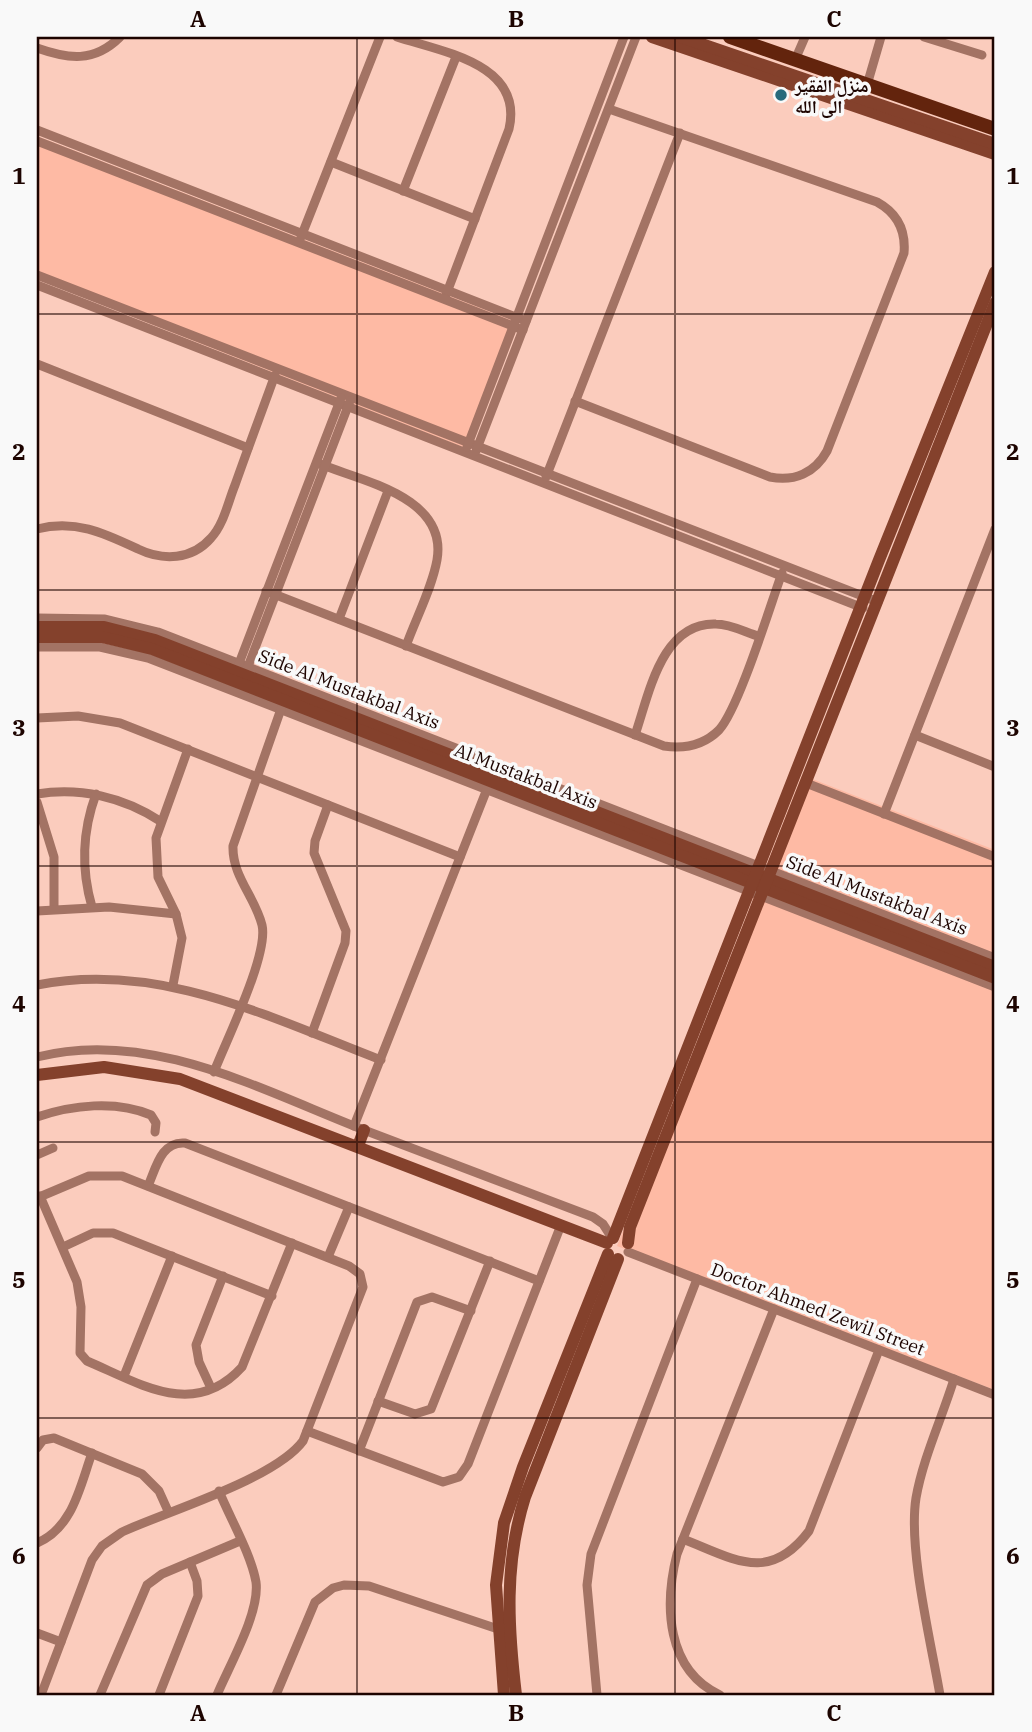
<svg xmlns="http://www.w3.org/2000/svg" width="1032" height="1732" font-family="'IBM Plex Serif','Noto Naskh Arabic',serif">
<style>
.built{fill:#febaa4}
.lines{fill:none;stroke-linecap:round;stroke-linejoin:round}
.street{stroke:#a37364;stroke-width:9}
.secondary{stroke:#84412c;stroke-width:12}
.primary{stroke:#63240d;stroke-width:14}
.grid{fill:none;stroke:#1d0400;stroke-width:2;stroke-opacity:0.55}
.poi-dot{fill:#276a7c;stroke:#f9f9f9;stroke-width:2.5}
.labels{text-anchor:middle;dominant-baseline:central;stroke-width:7;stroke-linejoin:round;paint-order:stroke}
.poi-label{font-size:18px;font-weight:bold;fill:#1d0400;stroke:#f9f9f9;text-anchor:start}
.street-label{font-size:18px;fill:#1d0400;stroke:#f9f9f9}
.neatline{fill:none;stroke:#1d0400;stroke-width:2.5}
.grid-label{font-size:23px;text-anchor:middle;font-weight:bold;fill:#1d0400}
</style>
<rect width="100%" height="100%" fill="#fbccbd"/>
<!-- built -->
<g class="built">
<polygon points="37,136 519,323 470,450 37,279"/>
<polygon points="802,775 995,850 995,1390 617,1246"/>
</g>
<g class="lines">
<!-- street -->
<g class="street">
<path d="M397 37C443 52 524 64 509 129L446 295"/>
<polyline points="924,37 982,55"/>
<path d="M37 48C68 59 94 63 120 37"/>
<polyline points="795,60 805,37"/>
<polyline points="867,85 881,37"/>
<polyline points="37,130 526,321"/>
<polyline points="37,141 523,330"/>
<polyline points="331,162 475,219"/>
<polyline points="403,191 456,57"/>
<polyline points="301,237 380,37"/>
<polyline points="37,275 878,602"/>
<polyline points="37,285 863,608"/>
<polyline points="37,364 248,448"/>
<path d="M575 401 770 477C794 482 815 473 827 451L904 253C906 230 897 213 877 202L609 109"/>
<polyline points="467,447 624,37"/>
<polyline points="476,451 636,37"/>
<path d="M320 464C362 481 448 497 437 560 432 588 416 618 406 646"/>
<polyline points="546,477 680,133"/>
<path d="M37 529C75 519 104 533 138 549 163 561 192 560 211 538 224 524 228 502 235 485 248 448 262 411 275 375"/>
<path d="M266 591 664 746C684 749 704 745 719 730 739 708 770 606 782 573"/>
<polyline points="37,618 105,619 158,632 995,958"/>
<polyline points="339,619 388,491"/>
<polyline points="37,647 100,647 148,658 995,987"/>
<polyline points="238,666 341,398"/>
<polyline points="247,669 350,401"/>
<polyline points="37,718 78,716 120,723 460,857"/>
<path d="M635 735C649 695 661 622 716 624 730 624 745 632 758 636"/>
<polyline points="915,735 995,767"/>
<polyline points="806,783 995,857"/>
<path d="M37 794C80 787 123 797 160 821"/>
<polyline points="37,802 54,857 54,909"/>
<polyline points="884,814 995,529"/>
<path d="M92 907C81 869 82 832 96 794"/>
<polyline points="37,911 109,907 176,914"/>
<path d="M37 985C159 961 269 1017 381 1060"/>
<polyline points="173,985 182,938 176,914 158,877 156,838 188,749"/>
<polyline points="312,1033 345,943 346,931 314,853 315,841 328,805"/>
<path d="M37 1057C149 1028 261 1090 364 1130 440 1159 517 1188 593 1217L603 1224 612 1238"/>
<path d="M214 1072C226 1041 269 954 262 925 255 897 232 876 233 846L281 709"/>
<path d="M37 1117C72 1105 116 1100 151 1115L156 1123 155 1132"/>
<polyline points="354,1126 487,789"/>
<polyline points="37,1155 53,1148"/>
<path d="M148 1186C156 1168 161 1141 185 1143L539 1281"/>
<path d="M40 1196 77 1282 81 1307 80 1353 87 1361C139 1383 194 1420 242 1367L292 1243"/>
<path d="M37 1198 89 1176H122L349 1266 360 1274 363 1287 303 1441C275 1479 168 1511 122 1532L102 1546 92 1560 41 1695"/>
<polyline points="63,1247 93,1233 113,1233 272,1296"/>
<polyline points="628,1252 995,1395"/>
<polyline points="328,1257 349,1207"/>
<polyline points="124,1376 172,1256"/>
<polyline points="211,1388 199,1362 196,1345 223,1276"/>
<polyline points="378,1401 415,1414 431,1409 490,1261"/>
<polyline points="307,1431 443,1482 459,1477 468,1464 561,1225"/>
<polyline points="37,1448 43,1440 54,1438 142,1474 159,1491 168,1511"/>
<polyline points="359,1451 417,1302 432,1297 471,1311"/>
<path d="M683 1539C734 1559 769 1584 809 1531L879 1350"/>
<path d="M37 1543C73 1528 80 1486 92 1453"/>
<polyline points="37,1633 61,1642"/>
<polyline points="100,1695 147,1585 162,1574 240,1541"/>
<polyline points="159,1695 198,1596 197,1581 190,1562"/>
<path d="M217 1695C229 1666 260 1613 256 1582 251 1554 230 1518 219 1491"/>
<polyline points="276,1695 315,1602 333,1588 344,1585 369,1586 498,1629"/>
<polyline points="597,1695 587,1585 591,1554 697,1279"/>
<path d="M720 1695C666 1670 664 1605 677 1554L774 1309"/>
<path d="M940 1695C931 1642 908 1549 916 1498 923 1458 942 1418 954 1379"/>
</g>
<!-- secondary -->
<g class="secondary">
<polyline points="652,37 995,154"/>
<polyline points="681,37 995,144"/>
<polyline points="37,627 104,627 155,640 995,967"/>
<polyline points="37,637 102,637 152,649 995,978"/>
<polyline points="37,1075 104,1067 180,1079 607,1243"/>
<polyline points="358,1146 364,1130"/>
<polyline points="613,1238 879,560 995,272"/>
<polyline points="628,1243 630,1227 995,303"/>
<polyline points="504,1695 496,1585 504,1523 523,1467 608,1254"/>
<path d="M516 1695C508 1627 504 1564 525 1497L618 1259"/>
</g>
<!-- primary -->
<polyline class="primary" points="730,37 995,129"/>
</g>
<!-- grid -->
<path class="grid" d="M357 37V1695M675 37V1695M37 314H995M37 590H995M37 866H995M37 1142H995M37 1418H995"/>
<!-- markers -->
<circle class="poi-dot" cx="781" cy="95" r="7"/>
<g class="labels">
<!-- poi labels -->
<g class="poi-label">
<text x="795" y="85">منزل الفقير<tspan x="795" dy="21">الى الله</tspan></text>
</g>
<!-- street labels -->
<g class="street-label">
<text transform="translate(349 689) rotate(21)">Side Al Mustakbal Axis</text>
<text transform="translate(526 776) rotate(21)">Al Mustakbal Axis</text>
<text transform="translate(877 895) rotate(21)">Side Al Mustakbal Axis</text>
<text transform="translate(818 1309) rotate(21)">Doctor Ahmed Zewil Street</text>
</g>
</g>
<!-- border -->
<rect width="1032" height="1732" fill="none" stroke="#f9f9f9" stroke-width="77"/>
<rect x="38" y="38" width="955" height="1656" class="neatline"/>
<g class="grid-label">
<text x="198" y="27">A</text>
<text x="516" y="27">B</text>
<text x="834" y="27">C</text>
<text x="19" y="184">1</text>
<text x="1013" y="184">1</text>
<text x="19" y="460">2</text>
<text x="1013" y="460">2</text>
<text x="19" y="736">3</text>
<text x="1013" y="736">3</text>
<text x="19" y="1012">4</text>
<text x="1013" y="1012">4</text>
<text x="19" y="1288">5</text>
<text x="1013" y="1288">5</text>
<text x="19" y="1564">6</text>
<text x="1013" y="1564">6</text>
<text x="198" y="1721">A</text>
<text x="516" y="1721">B</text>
<text x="834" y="1721">C</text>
</g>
</svg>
